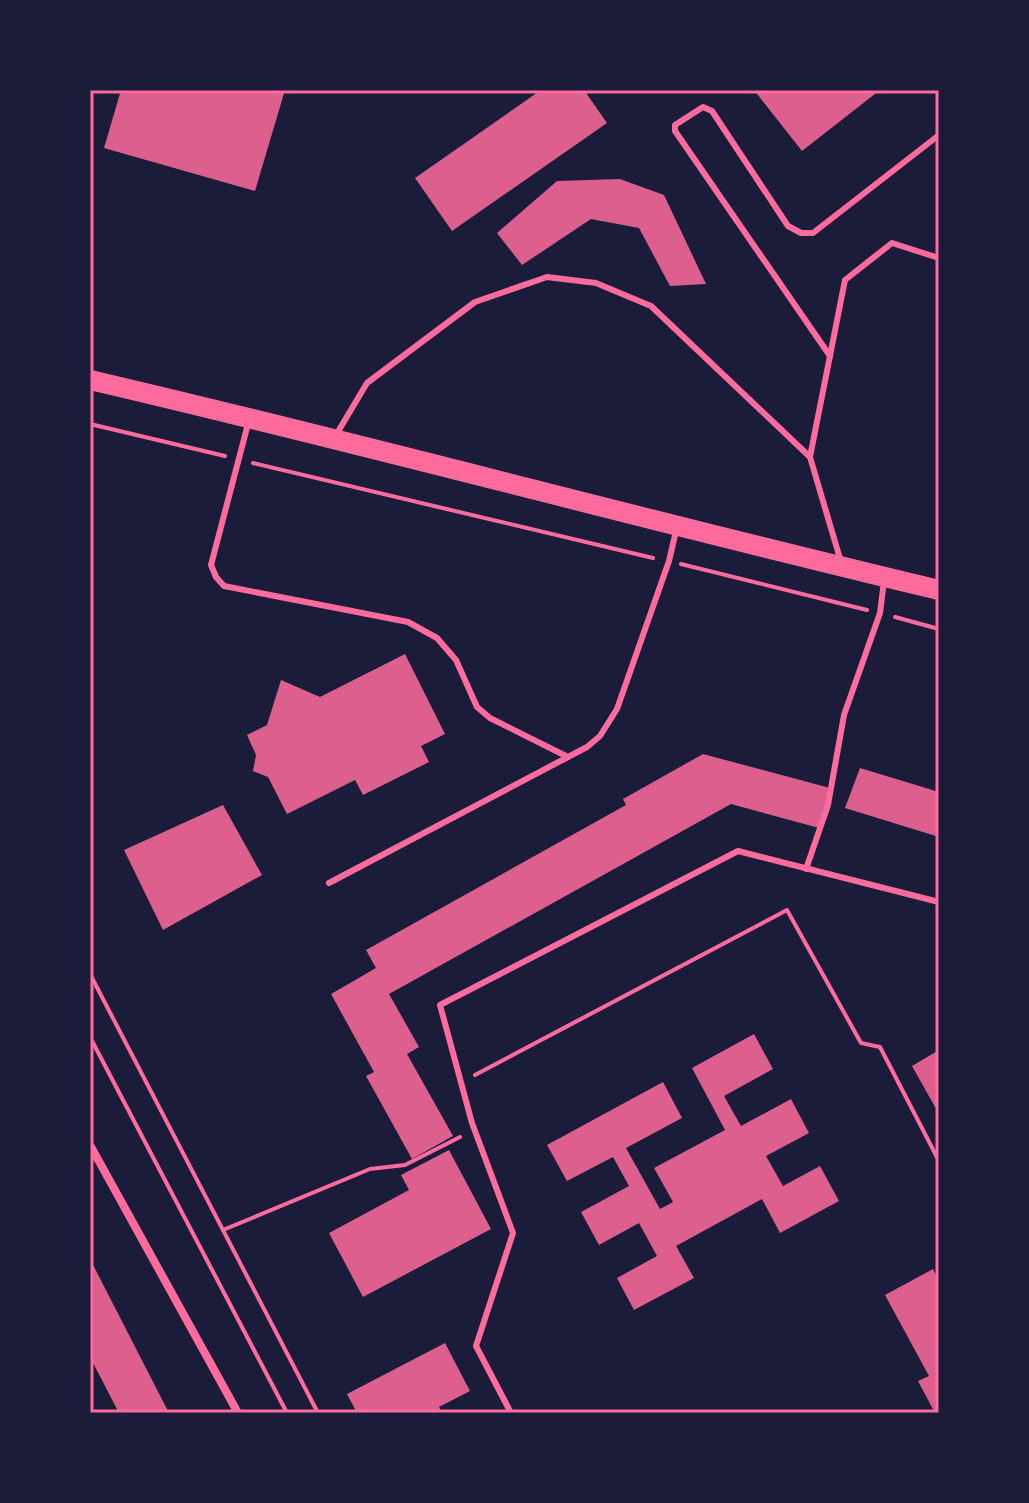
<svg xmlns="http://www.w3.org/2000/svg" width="1029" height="1503" font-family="'Alegreya Sans',sans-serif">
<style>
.building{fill:#dd5f8e}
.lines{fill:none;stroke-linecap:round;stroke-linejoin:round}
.path{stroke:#ff6b9d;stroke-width:4}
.service{stroke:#ff6b9d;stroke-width:6}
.minor{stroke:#ff6b9d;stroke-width:8}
.primary{stroke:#ff6b9d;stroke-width:20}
.neatline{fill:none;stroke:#ff6b9d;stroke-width:3}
</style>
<rect width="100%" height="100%" fill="#1b1b3a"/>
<!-- building -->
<g class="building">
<polygon points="121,90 285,90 255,191 104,148"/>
<polygon points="541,90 584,90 607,123 452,231 415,178"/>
<polygon points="754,90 880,90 802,151"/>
<polygon points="620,179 664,195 706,284 670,286 639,228 591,219 522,265 497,233 557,181"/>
<polygon points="405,654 445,734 421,746 429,762 363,795 355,780 287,814 268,777 253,771 256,755 247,735 267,725 281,680 320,697"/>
<polygon points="703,754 830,788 819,828 731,804 389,994 419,1047 407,1054 453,1136 412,1159 366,1076 374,1072 331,994 376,968 366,950 626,805 623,799"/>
<polygon points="860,768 939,792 939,837 845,808"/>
<polygon points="223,805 262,875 163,930 124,850"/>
<polygon points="754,1034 773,1069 724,1096 741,1126 791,1099 809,1133 766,1156 783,1186 820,1166 839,1201 780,1233 762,1199 676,1246 694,1278 634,1310 617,1278 657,1256 639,1223 599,1245 581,1212 629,1186 613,1157 567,1181 547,1145 663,1082 682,1118 626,1148 660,1209 673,1202 654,1168 725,1130 692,1068"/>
<polygon points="939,1050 939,1114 912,1066"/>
<polygon points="449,1150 491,1229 363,1297 329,1233 409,1190 401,1175"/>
<polygon points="90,1259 169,1413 119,1413 90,1357"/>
<polygon points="933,1269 939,1281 939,1413 935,1413 918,1381 929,1376 885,1295"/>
<polygon points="445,1343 470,1391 439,1407 442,1413 357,1413 347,1394"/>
</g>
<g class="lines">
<!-- path -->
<g class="path">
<polyline points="90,424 225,456"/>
<polyline points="253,463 653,558"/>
<polyline points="681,564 867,610"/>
<polyline points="895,617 939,629"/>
<polyline points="90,974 318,1413"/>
<polyline points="90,1037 287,1413"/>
<polyline points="475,1075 787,910 861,1043 880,1047 939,1161"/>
<polyline points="223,1230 370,1169 405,1165 460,1137"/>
</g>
<!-- service -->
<g class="service">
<polyline points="830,356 675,131 675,125 703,107 712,111 788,226 801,233 813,233 939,135"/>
<polyline points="249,420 211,565 216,577 224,586 408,622 437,638 456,660 477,707 490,718 568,757"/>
<polyline points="336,435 367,383 475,302 547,277 596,283 651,306 810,457 841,562"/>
<polyline points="810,457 845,280 892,243 939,258"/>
<polyline points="806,869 828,805 844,715 880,613 884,581"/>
<polyline points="329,883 587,747 600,736 617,709 669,561 676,531"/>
<polyline points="511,1413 476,1346 513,1233 472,1123 440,1005 738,851 939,902"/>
</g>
<!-- minor -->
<polyline class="minor" points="90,1145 238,1413"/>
<!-- primary -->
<path class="primary" d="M90 380C374 446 655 523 939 590"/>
</g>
<!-- border -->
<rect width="1029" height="1503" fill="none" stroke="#1b1b3a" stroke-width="184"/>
<rect x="92" y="92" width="845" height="1319" class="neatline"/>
</svg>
